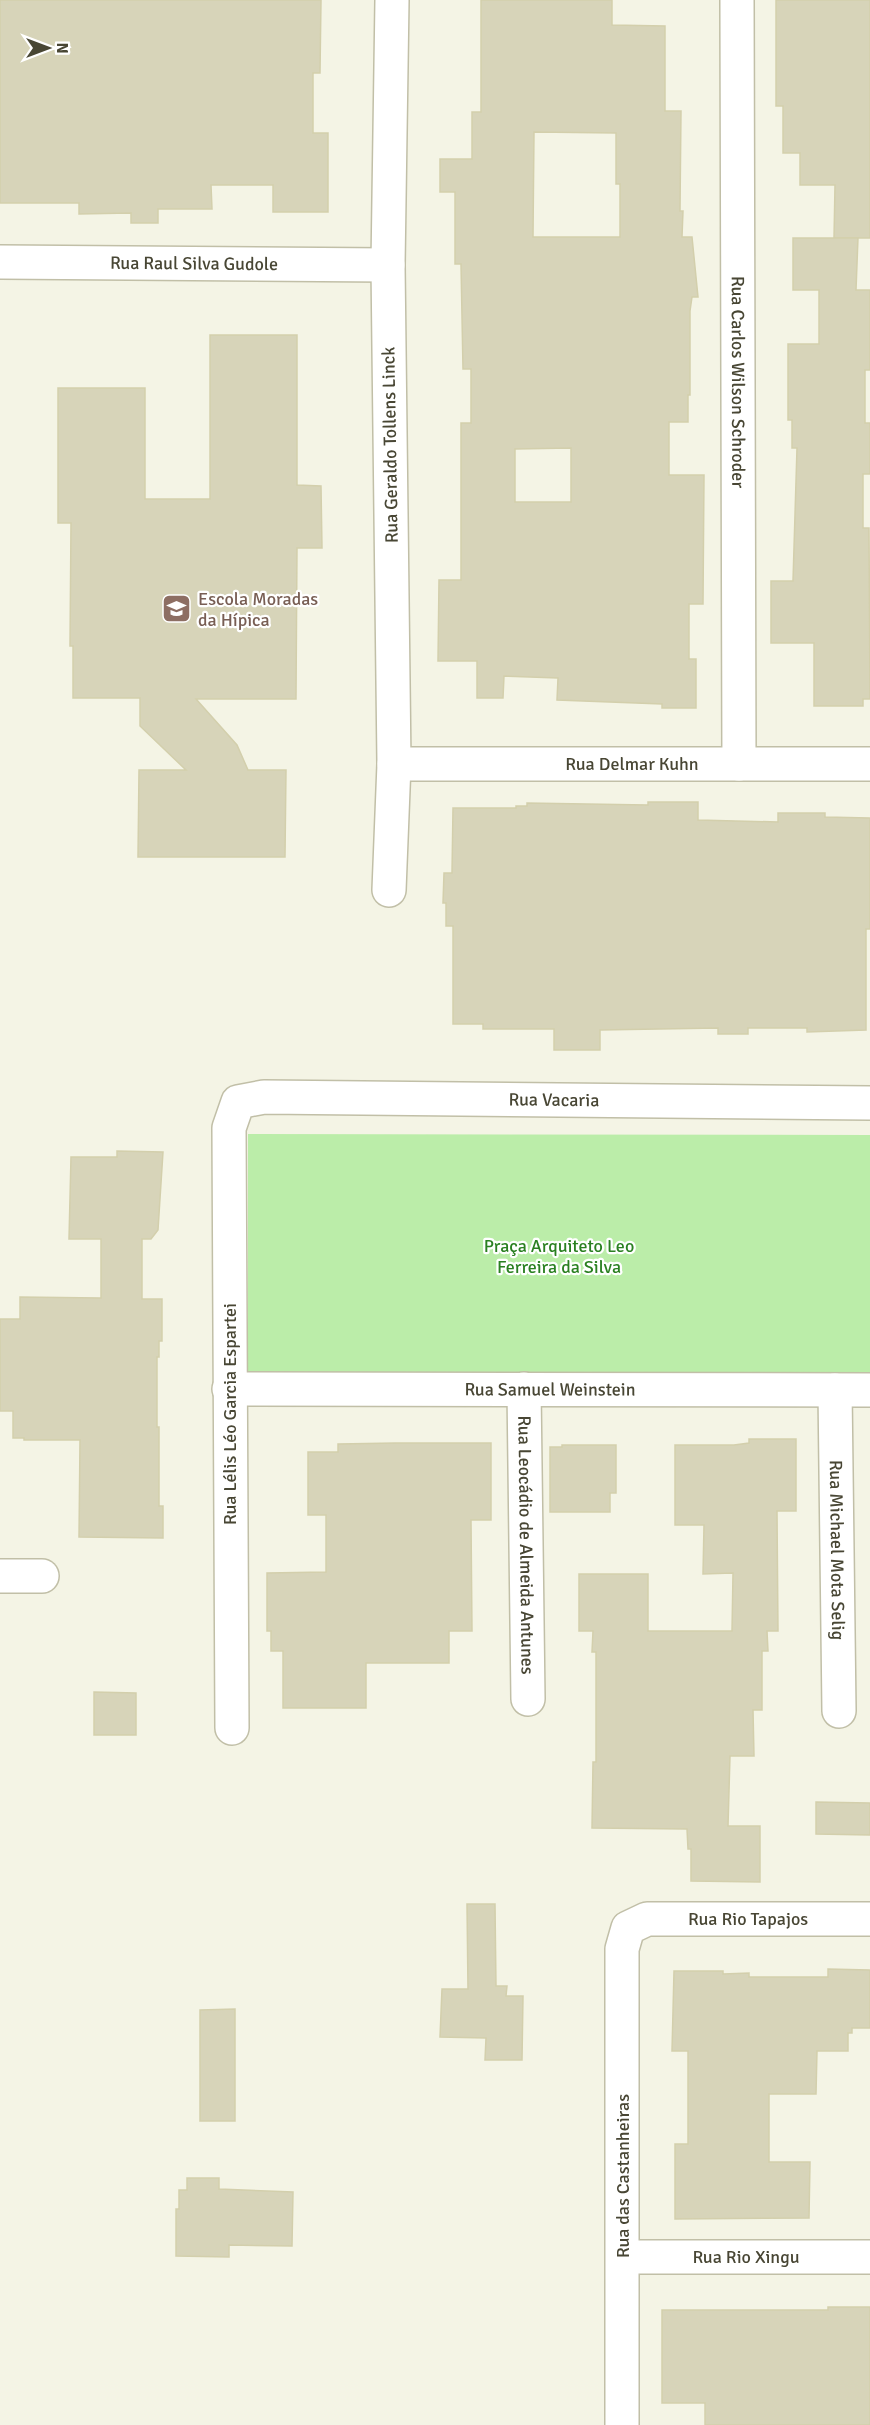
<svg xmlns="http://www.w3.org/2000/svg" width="870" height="2425" font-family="Signika,sans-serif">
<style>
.green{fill:#bbeda9}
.building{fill:#d7d4b9;stroke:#d3cfac;stroke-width:1.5;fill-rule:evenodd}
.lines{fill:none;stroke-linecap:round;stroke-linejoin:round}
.minor-casing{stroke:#c1bfa7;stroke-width:36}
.minor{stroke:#fff;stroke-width:33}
.labels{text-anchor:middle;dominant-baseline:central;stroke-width:4.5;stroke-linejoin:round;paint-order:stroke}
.street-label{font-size:18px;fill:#484634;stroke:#fff}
.education-label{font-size:18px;fill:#785e54;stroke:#fff;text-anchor:start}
.park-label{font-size:18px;fill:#2a8021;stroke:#fff}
</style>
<rect width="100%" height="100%" fill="#f4f4e5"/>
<!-- green -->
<polygon class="green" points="248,1134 870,1135 870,1378 248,1377"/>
<!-- building -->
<g class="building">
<polygon points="0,0 321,0 320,73 313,73 313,133 328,133 328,212 273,212 273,185 211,185 212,209 158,209 158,223 131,223 131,213 79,214 79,203 0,203"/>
<path d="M481 0H612V25L665 26V111H681L680 211H683L682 237H692L698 297H692L690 311V395H688V422H669V475H704L703 604H689V659H696V708H662V704L557 700 558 678 504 676 503 698H477V661H438L439 580H461V423H471V369H463L461 264H455V192H440V159H472V112H481ZM534 132 616 133V184H620V237H533ZM571 448V502H515V449Z"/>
<polygon points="776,0 870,0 870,238 834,238 835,185 800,185 800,153 783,153 783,106 776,106"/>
<polygon points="793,238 858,238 856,290 870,290 870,370 865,370 865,423 870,423 870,474 863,474 863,528 869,528 870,699 863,699 863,706 814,706 814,643 771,643 771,581 793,581 797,448 792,448 792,420 788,420 788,344 819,344 819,290 793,290"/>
<polygon points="210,335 297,335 297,485 321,486 322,548 297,548 296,699 196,699 237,745 248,770 286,770 285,857 138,857 139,770 186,770 140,726 140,698 73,698 73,646 70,646 71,523 58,523 58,388 145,388 145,499 210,499"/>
<polygon points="648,802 698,802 698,820 778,822 778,813 825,813 825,817 870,818 870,929 866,929 866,1030 807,1032 807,1028 748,1028 748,1034 718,1034 718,1028 600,1030 600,1050 554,1050 554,1029 483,1029 483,1024 453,1024 453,926 446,926 446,903 443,903 444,873 452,873 453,808 516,808 516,806 527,806 527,803 648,805"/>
<polygon points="117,1151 163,1152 158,1230 151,1239 142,1239 142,1299 162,1299 162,1341 159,1341 159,1357 157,1357 157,1427 159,1427 159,1506 163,1506 163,1538 79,1537 80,1440 24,1440 24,1438 13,1438 13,1411 0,1411 0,1319 20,1319 20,1297 101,1298 101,1239 69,1239 71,1157 117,1157"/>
<polygon points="749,1439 796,1439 796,1511 777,1511 778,1631 767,1631 768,1651 762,1651 762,1710 753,1710 754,1756 730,1756 728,1826 760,1826 760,1882 691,1881 691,1849 688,1849 687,1829 592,1828 593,1762 596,1762 596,1652 592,1652 593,1631 579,1631 579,1574 648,1574 648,1631 732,1631 733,1573 703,1574 704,1525 675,1525 675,1445 734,1445 749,1443"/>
<polygon points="396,1443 491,1443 491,1520 471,1520 472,1631 449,1631 449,1663 366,1663 366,1708 283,1708 283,1651 271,1651 271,1631 267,1631 267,1573 326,1572 326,1515 308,1515 308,1452 338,1452 338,1444"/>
<polygon points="562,1445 616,1445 616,1493 610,1493 610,1512 550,1512 550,1447 562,1447"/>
<polygon points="94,1692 136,1693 136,1735 94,1735"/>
<polygon points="816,1802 870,1803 870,1835 816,1834"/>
<polygon points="467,1904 495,1904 496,1986 507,1986 506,1996 523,1996 522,2060 485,2060 486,2038 440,2037 442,1989 468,1989"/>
<polygon points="828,1969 870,1970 870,2028 852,2028 852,2033 848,2033 848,2051 817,2051 816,2094 769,2094 769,2162 810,2162 809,2218 675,2219 675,2144 688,2144 688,2051 672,2051 674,1971 723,1971 723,1974 749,1973 749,1977 828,1977"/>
<polygon points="235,2009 235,2121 200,2121 200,2010"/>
<polygon points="187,2178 219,2178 219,2189 293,2192 292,2246 229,2245 229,2257 176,2256 176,2209 179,2209 179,2190 187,2190"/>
<polygon points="828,2307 870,2307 870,2425 705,2425 705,2403 662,2403 662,2310 828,2310"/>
</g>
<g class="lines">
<defs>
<g id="minor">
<path id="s1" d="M737 0 739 764"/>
<path id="s2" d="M0 262 388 265"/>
<path id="s3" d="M394 764H870"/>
<polyline points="389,890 394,764 388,265 392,0"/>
<path id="s4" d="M229 1389 870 1390"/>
<path id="s5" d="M524 1389 528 1699"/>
<path id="s6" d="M835 1390 839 1711"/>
<polyline points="0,1576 42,1576"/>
<path id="s7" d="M232 1728 229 1128 238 1102 264 1097 870 1103"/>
<path id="s8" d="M623 2257H870"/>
<path id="s9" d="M622 2425V1949L628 1928 647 1919H870"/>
</g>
</defs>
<!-- minor casing -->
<use href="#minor" class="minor-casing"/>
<!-- minor -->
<use href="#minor" class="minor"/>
</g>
<!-- icons -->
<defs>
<symbol id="school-square" viewBox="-11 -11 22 22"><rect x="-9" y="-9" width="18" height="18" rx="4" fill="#8d6e63" stroke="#fff"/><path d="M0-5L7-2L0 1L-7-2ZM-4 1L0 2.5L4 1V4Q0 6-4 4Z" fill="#fff"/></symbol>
</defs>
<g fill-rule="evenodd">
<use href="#school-square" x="160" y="592" width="33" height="33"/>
</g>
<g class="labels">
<!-- street labels -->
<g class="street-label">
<text stroke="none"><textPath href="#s2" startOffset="194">Rua Raul Silva Gudole</textPath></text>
<text stroke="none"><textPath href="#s1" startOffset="382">Rua Carlos Wilson Schroder</textPath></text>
<text transform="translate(390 445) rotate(-91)">Rua Geraldo Tollens Linck</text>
<text stroke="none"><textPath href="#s3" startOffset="238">Rua Delmar Kuhn</textPath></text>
<text stroke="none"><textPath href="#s7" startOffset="944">Rua Vacaria</textPath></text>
<text stroke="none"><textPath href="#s4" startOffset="321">Rua Samuel Weinstein</textPath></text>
<text transform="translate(230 1414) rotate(-90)">Rua Lélis Léo Garcia Espartei</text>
<text stroke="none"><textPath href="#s5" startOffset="156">Rua Leocádio de Almeida Antunes</textPath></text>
<text stroke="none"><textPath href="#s6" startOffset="160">Rua Michael Mota Selig</textPath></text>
<text stroke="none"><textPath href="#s9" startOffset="620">Rua Rio Tapajos</textPath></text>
<text transform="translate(623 2176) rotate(-90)">Rua das Castanheiras</text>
<text stroke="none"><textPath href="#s8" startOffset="123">Rua Rio Xingu</textPath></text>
</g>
<!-- education labels -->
<g class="education-label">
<text x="198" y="599">Escola Moradas<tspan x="198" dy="21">da Hípica</tspan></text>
</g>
<!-- park labels -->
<g class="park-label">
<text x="559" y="1246">Praça Arquiteto Leo<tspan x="559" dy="21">Ferreira da Silva</tspan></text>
</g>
</g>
<!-- north arrow -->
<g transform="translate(48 48) rotate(90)" stroke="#ffffff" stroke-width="4.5" paint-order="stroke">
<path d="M0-4.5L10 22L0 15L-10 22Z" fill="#484634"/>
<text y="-9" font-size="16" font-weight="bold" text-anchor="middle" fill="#484634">N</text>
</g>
</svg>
